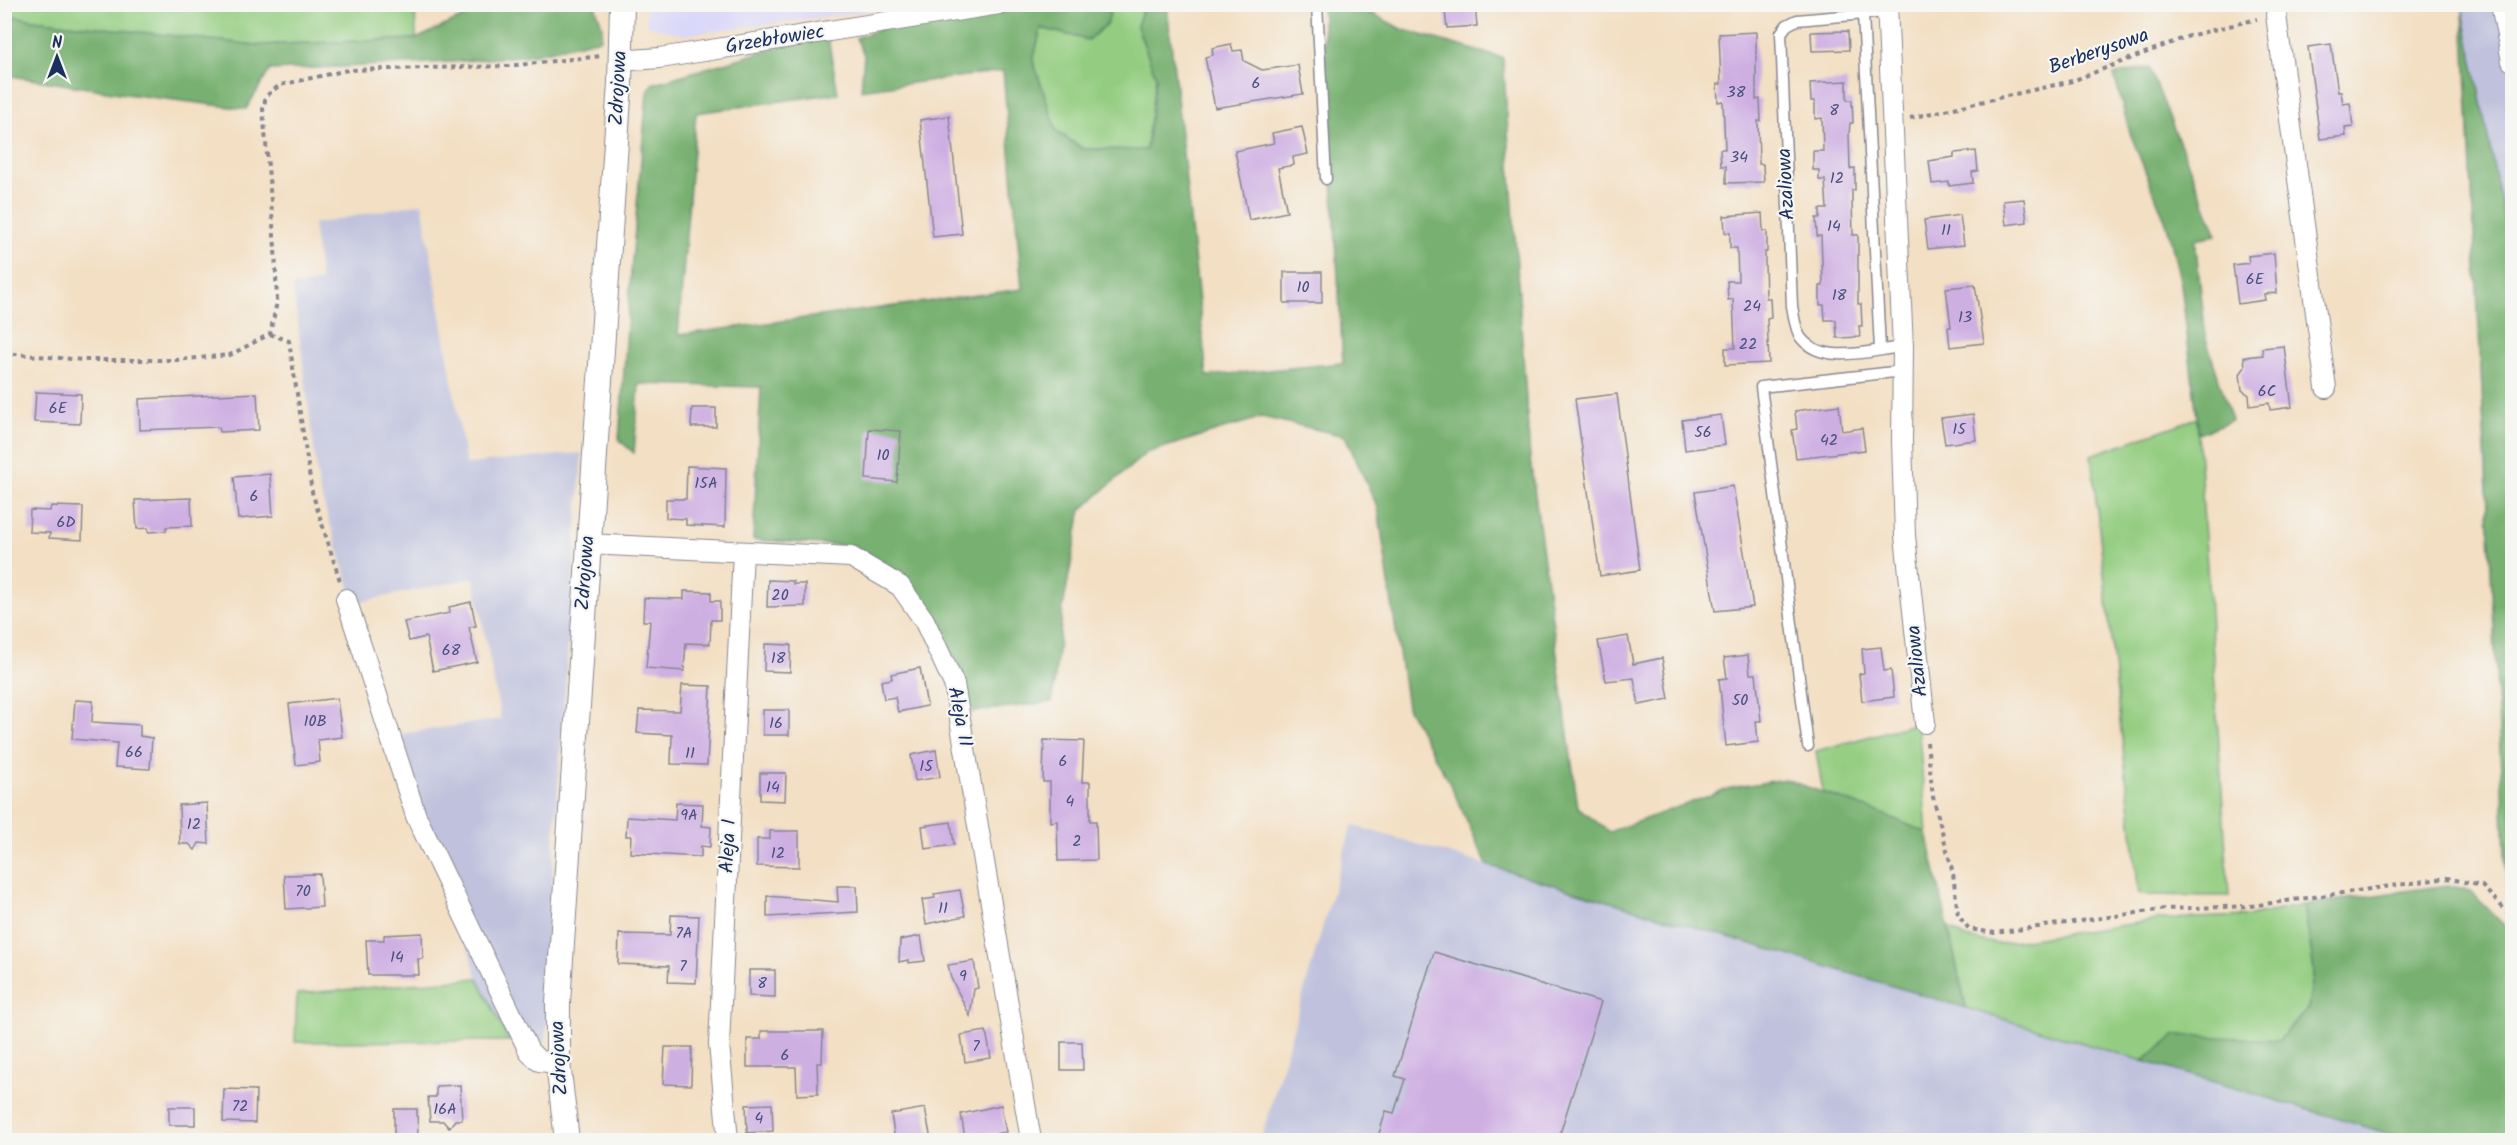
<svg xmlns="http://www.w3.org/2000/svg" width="2517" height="1145" font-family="Kalam,sans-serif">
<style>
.built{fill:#d9d7f8}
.industrial{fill:#c0c2dd}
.green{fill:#94cd81;stroke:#587e70;stroke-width:1.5}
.forest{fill:#77b06f;stroke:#497066;stroke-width:1.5}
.building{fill:#ceafe2}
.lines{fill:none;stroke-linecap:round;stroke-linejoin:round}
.service-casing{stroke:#878790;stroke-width:13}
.minor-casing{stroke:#878790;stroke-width:22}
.tertiary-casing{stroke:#878790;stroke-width:26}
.path{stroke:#878790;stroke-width:4;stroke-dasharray:4.5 4.5;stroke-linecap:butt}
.service{stroke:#fff;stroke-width:10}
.minor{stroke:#fff;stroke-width:20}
.tertiary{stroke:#fff;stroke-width:24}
.labels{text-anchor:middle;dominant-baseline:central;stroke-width:4.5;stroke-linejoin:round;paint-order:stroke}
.number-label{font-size:16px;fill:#484f7f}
.street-label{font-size:20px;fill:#1b2f5e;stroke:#f6f6f2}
</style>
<rect width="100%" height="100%" fill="#f6f6f2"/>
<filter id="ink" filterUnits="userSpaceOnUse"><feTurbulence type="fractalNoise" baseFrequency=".0167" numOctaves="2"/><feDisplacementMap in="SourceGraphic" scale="12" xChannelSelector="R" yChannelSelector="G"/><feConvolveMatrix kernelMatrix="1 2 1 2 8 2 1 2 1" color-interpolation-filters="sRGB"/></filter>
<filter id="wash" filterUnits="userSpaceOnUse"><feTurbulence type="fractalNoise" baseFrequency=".008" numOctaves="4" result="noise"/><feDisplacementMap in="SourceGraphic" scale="24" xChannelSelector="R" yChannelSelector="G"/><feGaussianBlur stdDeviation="1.35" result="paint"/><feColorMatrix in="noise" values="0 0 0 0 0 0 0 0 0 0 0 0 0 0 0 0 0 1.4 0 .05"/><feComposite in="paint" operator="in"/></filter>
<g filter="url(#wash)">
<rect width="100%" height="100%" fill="#f3dfc3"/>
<!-- built -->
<polygon class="built" points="646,5 646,4 913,5 684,35 647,25"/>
<!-- industrial -->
<g class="industrial">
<polygon points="2462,5 2512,5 2512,260 2463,11"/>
<polygon points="422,203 466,464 582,453 554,843 546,1041 509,1041 478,978 436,859 401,734 501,719 474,578 355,603 319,489 293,286 321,281 313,224"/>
<polygon points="1352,825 2410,1140 1261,1140"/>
</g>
<!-- green -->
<g class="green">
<polygon points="4,5 415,5 416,39 256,45 33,20 5,14"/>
<polygon points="1112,5 1144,5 1137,26 1156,77 1146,150 1083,149 1057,132 1033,61 1041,28 1088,40 1107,24"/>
<polygon points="2197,418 2229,896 2139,895 2091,455"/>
<polygon points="1918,723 1927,833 1823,792 1816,751"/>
<polygon points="2304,905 2314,970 2308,1008 2279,1041 2176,1035 2143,1061 1966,1008 1948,927 1965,938 1999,944 2164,919 2251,916"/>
<polygon points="478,978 509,1041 295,1042 297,994"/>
</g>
<!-- forest -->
<g class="forest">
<polygon points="491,4 595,5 602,26 601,39 531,55 452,62 270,70 246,109 126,94 5,75 5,14 33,20 256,45 416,39"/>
<polygon points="1112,5 1107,24 1088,40 1041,28 1033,61 1057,132 1083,149 1146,150 1156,77 1137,26 1144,5 1167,5 1207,376 1343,363 1322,5 1355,5 1404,30 1503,58 1530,459 1578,807 1609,832 1731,788 1785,779 1881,813 1927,833 1966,1008 1487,865 1451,786 1407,707 1378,508 1345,436 1262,417 1146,453 1081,510 1063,607 1052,702 971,712 965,680 933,615 906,577 855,546 753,540 761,387 639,384 634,453 619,440 631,272 647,93 652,84 827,33 838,93 696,113 678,335 1022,289 1003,71 861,90 864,55 856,38 883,28 1037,7"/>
<polygon points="2463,11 2512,260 2512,897 2507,891"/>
<polygon points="2149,67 2217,235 2195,239 2206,339 2232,420 2199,434 2181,284 2167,225 2130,133 2114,75"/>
<polygon points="2448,885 2470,891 2512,933 2512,1140 2410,1140 2143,1061 2176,1035 2279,1040 2308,1008 2314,970 2304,905"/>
</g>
<g id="blocks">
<!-- building -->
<g class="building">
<polygon points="1444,4 1475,4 1477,26 1447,28"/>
<polygon points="1848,31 1849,50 1812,51 1811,32"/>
<polygon points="1756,32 1756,100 1760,99 1761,121 1758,121 1759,164 1763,164 1764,182 1726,183 1726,166 1721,166 1720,149 1725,149 1723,101 1718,102 1717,84 1721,84 1719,34"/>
<polygon points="1231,44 1233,51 1242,50 1244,61 1262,70 1298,65 1303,94 1215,108 1205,57 1213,55 1212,48"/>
<polygon points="2331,44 2338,92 2341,92 2343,104 2350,103 2353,127 2345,128 2346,136 2320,139 2308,47"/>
<polygon points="1847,81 1847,100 1852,100 1853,123 1850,123 1849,134 1850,169 1855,168 1855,190 1852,190 1852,201 1853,235 1858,235 1858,304 1861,304 1862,326 1859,326 1860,337 1837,338 1836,320 1825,320 1824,305 1820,305 1820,286 1823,286 1821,236 1817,236 1816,218 1820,218 1820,209 1827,209 1825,180 1819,180 1819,170 1813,170 1813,151 1823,151 1822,118 1815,119 1815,101 1811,101 1810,83"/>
<polygon points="949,116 962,234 933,237 920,120"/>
<polygon points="1302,127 1308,154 1293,157 1294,165 1278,168 1287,212 1249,220 1235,151 1274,143 1272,133"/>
<polygon points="1976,151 1978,171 1972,172 1973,183 1949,186 1949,182 1932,184 1929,161 1954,157 1954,153"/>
<polygon points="2024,199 2027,222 2006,225 2003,201"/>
<polygon points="1762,213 1763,231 1767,231 1767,252 1765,252 1765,263 1766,298 1770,298 1771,318 1767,319 1769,363 1725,365 1725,348 1735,348 1733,299 1728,300 1727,281 1738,281 1737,248 1730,248 1730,232 1725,233 1724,216"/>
<polygon points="1960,215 1964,245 1928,249 1924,220"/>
<polygon points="2274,253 2277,293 2264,294 2265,300 2238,304 2233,265 2249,263 2248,256"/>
<rect x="1284" y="272" width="38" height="31"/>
<polygon points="1975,285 1984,343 1950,347 1948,327 1951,327 1946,288"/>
<polygon points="2284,346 2292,407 2270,410 2269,403 2250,406 2249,395 2242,390 2240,374 2245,367 2244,357 2263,355 2262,348"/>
<polygon points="36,392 81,394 80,424 34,422"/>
<polygon points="257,393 259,430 220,432 219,427 140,430 139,399"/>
<polygon points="1617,394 1640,570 1600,576 1575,399"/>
<polygon points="1839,405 1842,431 1862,428 1865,450 1796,458 1792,430 1797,429 1795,411"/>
<polygon points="692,408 716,408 716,427 691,427"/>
<polygon points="1973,414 1976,440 1945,444 1941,418"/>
<polygon points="1721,415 1725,445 1685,450 1682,420"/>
<polygon points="869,429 901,431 897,482 866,479"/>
<polygon points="687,466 726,468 725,527 686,525 686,519 666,518 666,499 686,499"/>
<polygon points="270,474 273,516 238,519 234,477"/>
<polygon points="1733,486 1753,607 1715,611 1695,492"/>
<polygon points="191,498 192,526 166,527 166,531 148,532 148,528 137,529 135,500"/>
<polygon points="51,506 83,507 82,540 49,538 50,533 29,532 30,510 50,511"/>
<polygon points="768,580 793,581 793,584 805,584 805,606 767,607"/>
<polygon points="684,591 711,592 711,601 720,601 720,620 711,620 710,644 686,643 684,671 646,668 650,621 643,621 644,598 684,599"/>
<polygon points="471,602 476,626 469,627 477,662 433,671 426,637 409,641 404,622 450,613 449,607"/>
<polygon points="1628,636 1633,664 1662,658 1669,699 1639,705 1634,678 1606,681 1598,641"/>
<polygon points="765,644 791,645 790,672 764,671"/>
<polygon points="1881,647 1884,671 1891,670 1894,697 1862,701 1859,674 1864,673 1862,649"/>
<polygon points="1748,655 1750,674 1756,674 1761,721 1756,721 1758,742 1726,746 1719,679 1727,678 1724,658"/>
<polygon points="920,668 927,706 898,712 895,697 884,699 881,681 892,679 891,674"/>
<polygon points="682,685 711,686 707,765 671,764 672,735 637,733 639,710 680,711"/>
<polygon points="337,698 342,737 318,740 320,762 296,765 289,704"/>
<polygon points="75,700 93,701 92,722 140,725 140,736 152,738 150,769 115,767 117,743 72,739"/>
<rect x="763" y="710" width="26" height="25"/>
<polygon points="1044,740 1084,741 1082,782 1090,782 1090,821 1096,821 1097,860 1058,861 1057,821 1050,822 1050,782 1043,782"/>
<polygon points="936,750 940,777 915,781 911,755"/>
<polygon points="760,773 786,773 785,801 760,800"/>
<polygon points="207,803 209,844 199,843 195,850 189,844 180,844 179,805"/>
<polygon points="676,803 703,804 702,826 711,827 710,847 701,846 701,857 630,853 631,836 626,836 627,817 675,820"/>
<polygon points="951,822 954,845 925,849 922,826"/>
<polygon points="770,831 799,831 799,867 757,866 757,839 770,839"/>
<polygon points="320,874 322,907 286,909 284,875"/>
<polygon points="837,886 857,886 858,912 767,917 767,896 838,902"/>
<polygon points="960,890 965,916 926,924 922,900 935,898 934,894"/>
<polygon points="671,915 699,916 696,983 668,982 669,966 618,964 619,934 670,935"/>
<polygon points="422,933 423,959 418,959 419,975 368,975 366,940 384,940 384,935"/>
<polygon points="921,936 925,961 908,963 908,960 899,962 900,940"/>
<polygon points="1434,952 1601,1002 1558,1140 1377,1140 1386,1111 1394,1113 1405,1079 1395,1076"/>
<polygon points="974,961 978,988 974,989 970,1016 951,978 948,965"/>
<polygon points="749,970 775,970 775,997 749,996"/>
<polygon points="761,1031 823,1031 822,1063 817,1063 818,1094 797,1095 796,1067 747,1067 747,1039 761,1039"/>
<polygon points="986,1031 991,1058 965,1062 961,1035"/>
<polygon points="1061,1042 1082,1042 1083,1070 1061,1070"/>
<polygon points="665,1047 692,1047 691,1085 663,1084"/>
<polygon points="460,1085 462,1120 455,1120 449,1128 443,1121 430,1121 428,1097 436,1097 436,1086"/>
<polygon points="224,1089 256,1090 255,1123 223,1122"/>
<polygon points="772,1104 773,1131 747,1133 746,1105"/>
<polygon points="1001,1105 1006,1132 965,1139 961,1114"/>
<rect x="169" y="1107" width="26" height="18"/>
<polygon points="925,1108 931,1140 895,1140 891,1114"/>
<polygon points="394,1109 417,1109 418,1139 394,1139"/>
</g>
</g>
</g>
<g filter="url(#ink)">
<use href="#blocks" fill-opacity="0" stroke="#878790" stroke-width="1.5"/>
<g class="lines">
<defs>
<g id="service">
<polyline points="1317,4 1326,179"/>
<path d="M1887 12 1797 20 1787 25 1781 33 1792 306C1794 316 1795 330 1801 338 1823 366 1872 350 1903 347"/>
<polyline points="1863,14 1880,349"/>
<polyline points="1808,746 1761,387 1903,371"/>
</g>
<g id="minor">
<polyline points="1887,4 1903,347 1902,441 1905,536 1925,723"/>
<polyline points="2501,4 2512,61"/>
<polyline points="2276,15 2326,388"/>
<polyline points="622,55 632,60 660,58 999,4"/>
<polyline points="588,544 851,557 900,586 924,620 954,684 1031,1140"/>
<polyline points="346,599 416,816 529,1051 539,1061 558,1063"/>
<polyline points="728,1140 719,1044 743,552"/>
</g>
<polyline id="tertiary" points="567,1140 558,1063 558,1003 620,83 622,4"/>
</defs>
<!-- service casing -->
<use href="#service" class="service-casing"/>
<!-- minor casing -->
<use href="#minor" class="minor-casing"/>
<!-- tertiary casing -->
<use href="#tertiary" class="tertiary-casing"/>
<!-- path -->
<g class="path">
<polyline points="2293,10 2315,4"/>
<polyline points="1910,118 2072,81 2189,36 2257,19"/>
<polyline points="270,334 289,341 312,492 340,581"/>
<polyline points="4,353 83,360 176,360 230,355 270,334 277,302 275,247 263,109 266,96 280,85 348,70 508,66 601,56"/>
<polyline points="1927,742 1933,797 1953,873 1958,915 1969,929 1995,933 2165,909 2251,906 2447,878 2482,886 2512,917"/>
</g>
<!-- service -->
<use href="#service" class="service"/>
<!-- minor -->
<use href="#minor" class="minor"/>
<!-- tertiary -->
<use href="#tertiary" class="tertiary"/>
</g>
</g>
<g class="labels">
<!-- number labels -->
<g class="number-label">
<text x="1256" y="83">6</text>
<text x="1736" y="92">38</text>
<text x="1834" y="110">8</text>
<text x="1739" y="157">34</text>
<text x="1837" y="178">12</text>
<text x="1834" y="226">14</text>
<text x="1946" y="230">11</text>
<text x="2255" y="279">6E</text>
<text x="1303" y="287">10</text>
<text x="1839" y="295">18</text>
<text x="1752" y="306">24</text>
<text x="1965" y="317">13</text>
<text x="1748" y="344">22</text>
<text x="2267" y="391">6C</text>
<text x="58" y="408">6E</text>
<text x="1959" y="429">15</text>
<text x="1703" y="432">56</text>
<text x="1829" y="440">42</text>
<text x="883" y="455">10</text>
<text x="706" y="483">15A</text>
<text x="254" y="496">6</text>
<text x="66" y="522">6D</text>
<text x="780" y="595">20</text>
<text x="451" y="650">68</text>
<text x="778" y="658">18</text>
<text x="1740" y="700">50</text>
<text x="315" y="721">10B</text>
<text x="776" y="723">16</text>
<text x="134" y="752">66</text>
<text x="690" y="753">11</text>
<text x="1063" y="761">6</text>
<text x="926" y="766">15</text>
<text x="773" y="787">14</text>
<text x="1070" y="801">4</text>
<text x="689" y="815">9A</text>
<text x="194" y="824">12</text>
<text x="1077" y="841">2</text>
<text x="778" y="853">12</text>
<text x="303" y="891">70</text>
<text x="943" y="908">11</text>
<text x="684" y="933">7A</text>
<text x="397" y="957">14</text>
<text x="683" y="966">7</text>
<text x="963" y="976">9</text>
<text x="762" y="983">8</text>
<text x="976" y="1046">7</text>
<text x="785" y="1055">6</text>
<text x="240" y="1106">72</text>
<text x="445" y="1109">16A</text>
<text x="759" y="1118">4</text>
</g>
<!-- street labels -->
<g class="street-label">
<text transform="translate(775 40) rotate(-9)">Grzebłowiec</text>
<text transform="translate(2099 52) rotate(-19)">Berberysowa</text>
<text transform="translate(619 88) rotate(-87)">Zdrojowa</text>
<text transform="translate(1787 184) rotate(-93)">Azaliowa</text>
<text transform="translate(586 573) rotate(-86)">Zdrojowa</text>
<text transform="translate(1918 661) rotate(-96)">Azaliowa</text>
<text transform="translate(959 717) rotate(79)">Aleja II</text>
<text transform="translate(729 846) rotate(-87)">Aleja I</text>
<text transform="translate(560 1058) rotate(-93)">Zdrojowa</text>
</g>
</g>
<!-- margin -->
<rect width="2517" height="1145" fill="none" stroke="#f6f6f2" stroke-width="24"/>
<!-- north arrow -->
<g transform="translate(57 57)" stroke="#f6f6f2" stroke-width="4.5" paint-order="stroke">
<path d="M0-4.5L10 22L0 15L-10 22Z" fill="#1b2f5e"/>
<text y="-9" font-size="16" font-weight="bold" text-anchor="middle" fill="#1b2f5e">N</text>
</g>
</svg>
